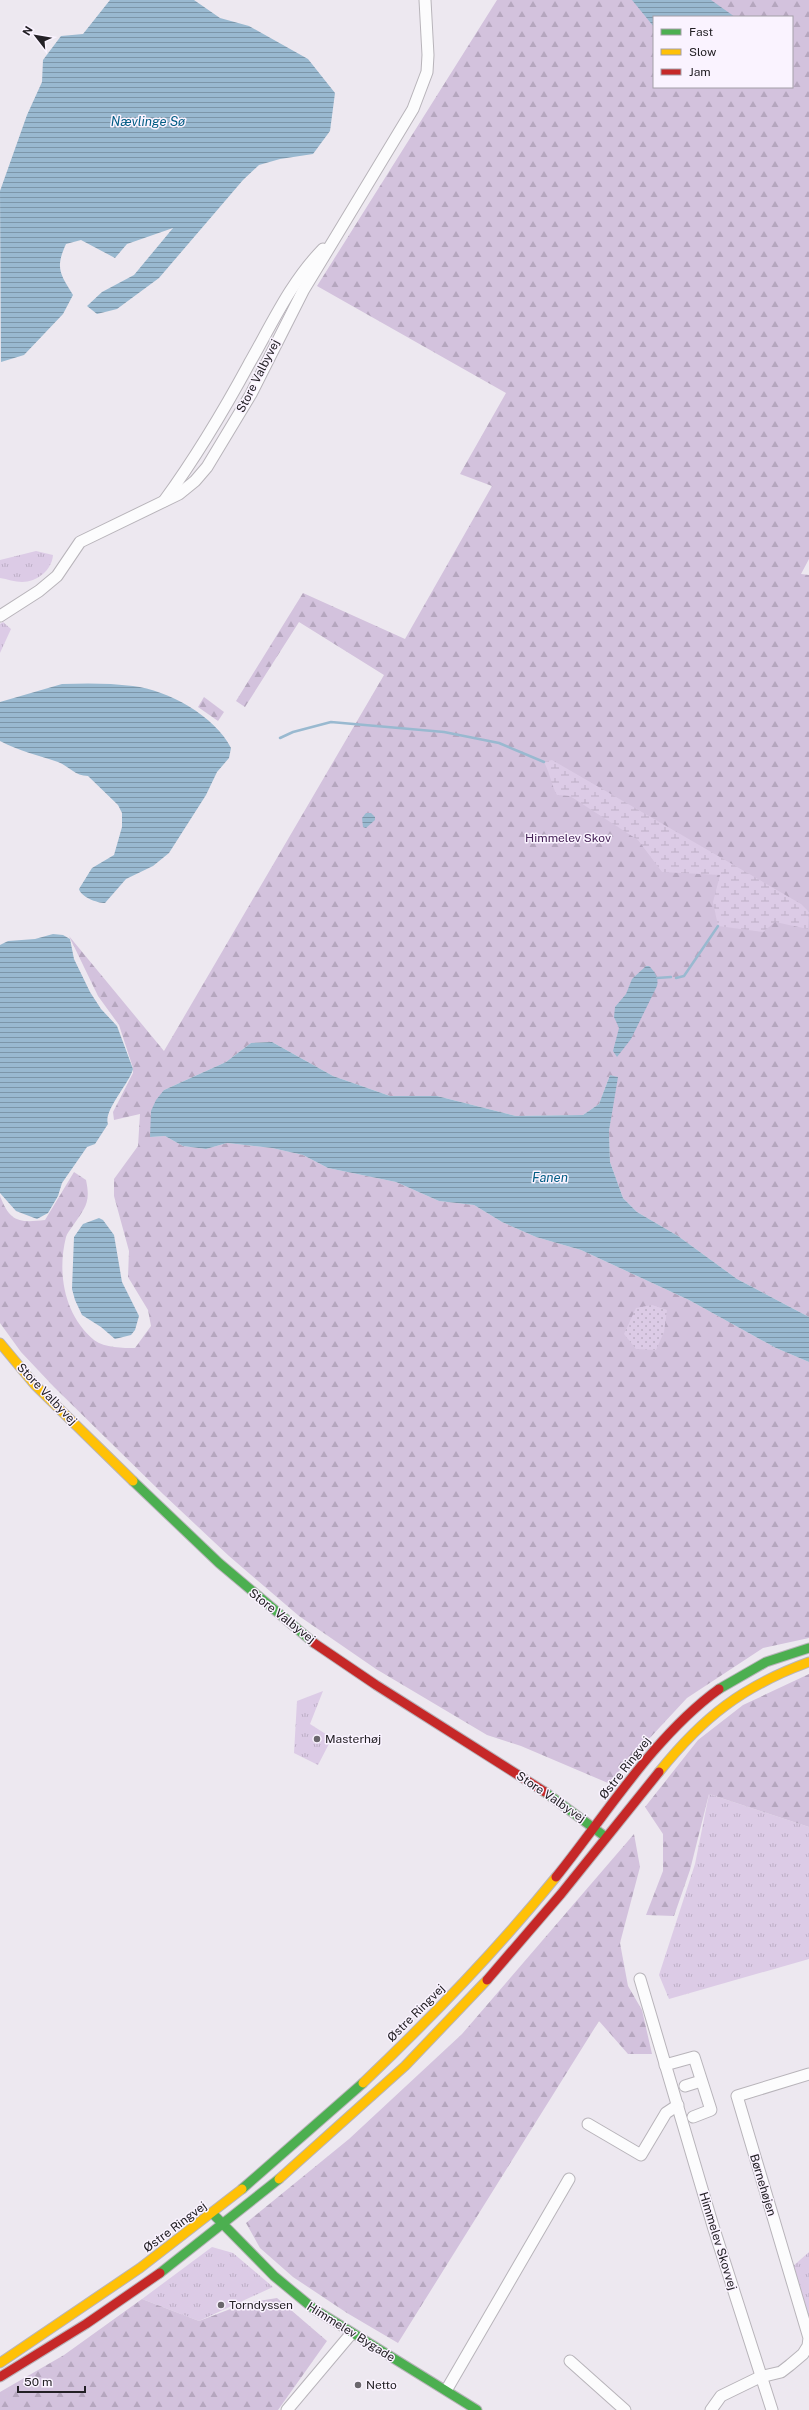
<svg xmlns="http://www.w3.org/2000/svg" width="809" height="2410" font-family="'Public Sans',sans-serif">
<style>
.grass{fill:url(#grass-tufts)}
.forest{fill:url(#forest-firs);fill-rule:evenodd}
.wetland{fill:url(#wetland-marsh)}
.park{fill:url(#park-dots)}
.water{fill:url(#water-rules)}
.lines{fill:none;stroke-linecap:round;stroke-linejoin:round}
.stream{stroke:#99b9d0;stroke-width:2.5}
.street-casing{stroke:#b8b4ba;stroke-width:13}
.fast-casing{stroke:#b8b4ba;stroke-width:11}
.slow-casing{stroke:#b8b4ba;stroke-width:11}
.jam-casing{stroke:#b8b4ba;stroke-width:11}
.street{stroke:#fcfcfd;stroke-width:11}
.fast{stroke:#4caf50;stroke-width:9}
.slow{stroke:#ffc107;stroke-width:9}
.jam{stroke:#c62828;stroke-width:9}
.poi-dot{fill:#6a666c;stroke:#faf3ff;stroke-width:1.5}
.labels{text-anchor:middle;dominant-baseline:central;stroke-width:3;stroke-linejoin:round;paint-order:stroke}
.street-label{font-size:12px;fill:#232025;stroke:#faf3ff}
.park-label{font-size:12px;fill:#462257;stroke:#faf3ff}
.poi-label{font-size:12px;fill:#232025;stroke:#faf3ff;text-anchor:start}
.water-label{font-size:13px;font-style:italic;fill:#025d84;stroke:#faf3ff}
</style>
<defs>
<pattern id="grass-tufts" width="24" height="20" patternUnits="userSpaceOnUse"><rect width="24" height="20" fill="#dccbe6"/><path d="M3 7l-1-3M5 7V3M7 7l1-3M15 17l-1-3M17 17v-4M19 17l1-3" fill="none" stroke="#bcaec5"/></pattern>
<pattern id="forest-firs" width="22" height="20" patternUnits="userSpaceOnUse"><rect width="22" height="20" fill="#d3c2dd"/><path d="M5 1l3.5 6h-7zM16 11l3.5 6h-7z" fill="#b5a6be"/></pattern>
<pattern id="wetland-marsh" width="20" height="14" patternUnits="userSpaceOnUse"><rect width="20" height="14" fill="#dccbe6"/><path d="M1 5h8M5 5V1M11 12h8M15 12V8" fill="none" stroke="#bcaec5"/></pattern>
<pattern id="park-dots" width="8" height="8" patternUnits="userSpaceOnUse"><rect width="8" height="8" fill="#dccbe6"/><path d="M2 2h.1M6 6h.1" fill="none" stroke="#bcaec5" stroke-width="1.8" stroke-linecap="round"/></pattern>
<pattern id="water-rules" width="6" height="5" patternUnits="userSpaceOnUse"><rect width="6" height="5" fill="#99b9d0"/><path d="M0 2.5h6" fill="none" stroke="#7c96a9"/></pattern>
</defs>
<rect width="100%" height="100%" fill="#ede8f0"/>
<!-- grass -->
<g class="grass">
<path d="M36 551 53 555C52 570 37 582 22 582 15 582 7 579 0 578V560Z"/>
<polygon points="3,622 11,629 0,653 0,624"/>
<polygon points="323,1691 310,1724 332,1738 318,1765 294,1753 297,1701"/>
<polygon points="709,1794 809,1827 809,1959 669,1999 659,1975 695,1864"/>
<polygon points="212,2247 233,2253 273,2287 199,2321 142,2299"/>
<polygon points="809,2252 809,2323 792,2267"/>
</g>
<!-- forest -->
<g class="forest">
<path d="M497 0H809V559L801 574 809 575V1317L737 1279 678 1236 637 1212 623 1198 610 1162 609 1131 617 1077 610 1075 599 1104 583 1115 516 1116 437 1096H390L333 1076 272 1042 251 1043 226 1062 164 1090 150 1137 165 1136 183 1146 206 1149 227 1143 272 1148 303 1155 328 1168 396 1182 439 1201 474 1205 502 1222 536 1237 581 1250 689 1300 776 1348 809 1362V1638L763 1648 687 1698 608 1783 521 1746 487 1735 376 1669 299 1616 229 1556 163 1494 54 1387 21 1352 0 1323V1196C10 1222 19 1223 45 1220L74 1172 86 1180C91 1203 85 1208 72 1227 70 1230 67 1233 66 1237 57 1273 64 1315 94 1340 105 1348 123 1348 135 1348L151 1326 148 1310 128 1277 129 1251 114 1196V1179L138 1146 140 1114 114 1120 113 1112 133 1073V1068L119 1025 98 996 69 936 164 1051 384 675 299 622 245 707 236 701 303 593 405 639 492 486 460 474 506 393 317 286ZM654 17H792V87H654Z"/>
<polygon points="204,697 224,712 218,721 198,707"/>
<polygon points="809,1674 809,1827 709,1794 690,1870 674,1916 646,1915 663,1871 663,1834 645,1807 698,1740 743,1705"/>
<polygon points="634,1834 640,1867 620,1943 628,1986 642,2010 652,2054 628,2054 599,2021 398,2343 347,2313 293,2277 260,2248 246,2223 349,2139 462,2034"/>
<polygon points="277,2298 327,2341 278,2410 0,2410 0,2392 64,2355 142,2299 199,2321 246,2303"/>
</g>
<!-- wetland -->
<path class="wetland" d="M552 760 801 904 809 912 808 929 775 922 763 932 718 926 713 902 720 875 662 872 638 840 570 796 557 795C551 784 550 773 544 762Z"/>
<!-- park -->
<polygon class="park" points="652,1305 667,1310 664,1332 656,1350 636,1349 624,1334 636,1308"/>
<!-- water -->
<g class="water">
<path d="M110 0H194L220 18 249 26 308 59 335 93 330 131 313 154 280 159 259 165 243 180 159 278 117 309 97 314 87 306 102 292 134 275 173 228 127 244 115 258 81 240 66 244C55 268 60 274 73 295L63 314 24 355 1 362 0 191 27 115 42 82 43 60 61 36 83 34Z"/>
<polygon points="632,0 711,0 735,17 654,17 654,27"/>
<path d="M62 684C86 683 110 683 133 686 168 690 215 716 231 748L229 758 217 772 206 795 169 853 153 866 126 879 105 903C97 903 81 897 79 889L92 868 114 855 122 827V813L118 805 88 776C75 776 69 766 58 762 38 755 19 751 0 741V702Z"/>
<polygon points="366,813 371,813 375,817 375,820 366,828 363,827 362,818"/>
<path d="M53 934 63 935 70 939 74 959 90 992 101 1009 117 1026 133 1069C129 1084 103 1111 108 1124L95 1144 87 1147 62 1183 58 1196 48 1213 37 1219 16 1211 0 1193V945L8 941 35 939Z"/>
<path d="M646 966H649C655 972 659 978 657 986L631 1039 617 1057 613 1051 619 1028 614 1017 615 1007 626 994 632 979Z"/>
<polygon points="272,1042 333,1076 390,1096 437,1096 516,1116 583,1115 599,1104 610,1075 618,1077 609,1131 610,1162 623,1198 637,1212 678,1236 737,1279 809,1317 809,1362 776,1348 689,1300 581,1250 536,1237 502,1222 474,1205 439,1201 396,1182 328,1168 303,1155 272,1148 227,1143 206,1149 183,1146 165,1136 150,1137 151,1111 156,1100 164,1090 226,1062 251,1043"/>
<polygon points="99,1218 103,1220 114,1235 122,1282 139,1316 135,1330 131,1335 115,1339 101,1327 82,1315 75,1300 72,1289 74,1237 83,1224"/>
</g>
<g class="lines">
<!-- stream -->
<g class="stream">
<polyline points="280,738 293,732 331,722 444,732 499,743 544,762"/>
<polyline points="657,978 671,977"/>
<polyline points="676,978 684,976 718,926"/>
</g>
<defs>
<g id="street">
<path d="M164 501C196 457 223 412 249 364 272 324 290 283 323 249"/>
<polyline points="0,616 39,591 57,576 80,542 179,494 195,481 207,467 251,394 303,291 413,109 427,72 428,55 425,0"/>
<polyline points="640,1979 713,2226 772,2410"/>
<polyline points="665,2065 694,2057 711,2110 693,2117"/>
<polyline points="685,2086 701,2081"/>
<polyline points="588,2124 641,2155 666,2113 678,2105"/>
<polyline points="570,2361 625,2410"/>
<polyline points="447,2389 569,2179"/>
<polyline points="287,2410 351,2334"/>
<polyline points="711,2410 721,2396 760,2377 781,2372 790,2365 803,2354 808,2346 809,2338 737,2096 809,2074"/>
</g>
<g id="fast">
<polyline points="133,1481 219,1563 314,1643"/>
<polyline points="719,1689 766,1662 809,1648"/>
<polyline points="545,1792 603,1835"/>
<polyline points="242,2189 363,2083"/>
<polyline points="215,2216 274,2276 314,2309 477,2410"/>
<polyline points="160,2273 279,2179"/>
</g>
<g id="slow">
<polyline points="0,1343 35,1385 133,1481"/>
<path d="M659 1772C703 1717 743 1686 809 1662"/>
<path d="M363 2083C431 2018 497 1950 556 1877"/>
<polyline points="279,2179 405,2066 487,1980"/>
<polyline points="0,2363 140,2268 242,2189"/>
</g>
<g id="jam">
<polyline points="314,1643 376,1685 545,1792"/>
<path d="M556 1877C606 1815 654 1736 719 1689"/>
<polyline points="487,1980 561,1894 659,1772"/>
<polyline points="0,2377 86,2324 160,2273"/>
</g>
</defs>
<!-- street casing -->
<use href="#street" class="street-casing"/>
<!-- fast casing -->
<use href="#fast" class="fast-casing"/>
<!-- slow casing -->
<use href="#slow" class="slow-casing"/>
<!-- jam casing -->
<use href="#jam" class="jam-casing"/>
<!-- street -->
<use href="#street" class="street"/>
<!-- fast -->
<use href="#fast" class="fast"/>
<!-- slow -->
<use href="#slow" class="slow"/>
<!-- jam -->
<use href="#jam" class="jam"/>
</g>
<!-- markers -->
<g class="poi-dot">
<circle cx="317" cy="1739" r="4"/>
<circle cx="221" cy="2305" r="4"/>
<circle cx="358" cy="2385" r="4"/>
</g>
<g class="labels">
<!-- street labels -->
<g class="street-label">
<text transform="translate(258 376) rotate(-63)">Store Valbyvej</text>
<text transform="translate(47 1394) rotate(46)">Store Valbyvej</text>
<text transform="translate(282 1616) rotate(38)">Store Valbyvej</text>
<text transform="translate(625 1768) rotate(-52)">Østre Ringvej</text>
<text transform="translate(551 1797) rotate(34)">Store Valbyvej</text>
<text transform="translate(416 2013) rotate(-45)">Østre Ringvej</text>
<text transform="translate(763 2185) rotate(73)">Børnehøjen</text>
<text transform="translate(175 2227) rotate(-37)">Østre Ringvej</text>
<text transform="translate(718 2241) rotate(73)">Himmelev Skovvej</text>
<text transform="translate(351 2332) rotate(32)">Himmelev Bygade</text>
</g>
<!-- park labels -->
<g class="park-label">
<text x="568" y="838">Himmelev Skov</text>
</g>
<!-- poi labels -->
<g class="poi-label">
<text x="325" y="1739">Masterhøj</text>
<text x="229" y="2305">Torndyssen</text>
<text x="366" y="2385">Netto</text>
</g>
<!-- water labels -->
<g class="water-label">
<text x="148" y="121">Nævlinge Sø</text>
<text x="550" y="1177">Fanen</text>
</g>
</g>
<!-- legend -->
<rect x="653" y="16" width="140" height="72" fill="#faf3ff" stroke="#a49fa8"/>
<rect x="661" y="29" width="20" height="6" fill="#4caf50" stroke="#a49fa8"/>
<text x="689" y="36" font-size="12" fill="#232025">Fast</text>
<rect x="661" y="49" width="20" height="6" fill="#ffc107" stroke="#a49fa8"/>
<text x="689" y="56" font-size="12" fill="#232025">Slow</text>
<rect x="661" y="69" width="20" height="6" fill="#c62828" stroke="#a49fa8"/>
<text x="689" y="76" font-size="12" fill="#232025">Jam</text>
<!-- north arrow -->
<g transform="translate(36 36) rotate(301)" stroke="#faf3ff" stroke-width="3" paint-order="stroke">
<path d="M0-3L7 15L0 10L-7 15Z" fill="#232025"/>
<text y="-6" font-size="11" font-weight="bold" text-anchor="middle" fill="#232025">N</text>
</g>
<!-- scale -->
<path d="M18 2386v6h67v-6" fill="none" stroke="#232025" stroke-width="2"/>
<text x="24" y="2386" font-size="12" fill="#232025" stroke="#faf3ff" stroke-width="3" paint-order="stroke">50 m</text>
</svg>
